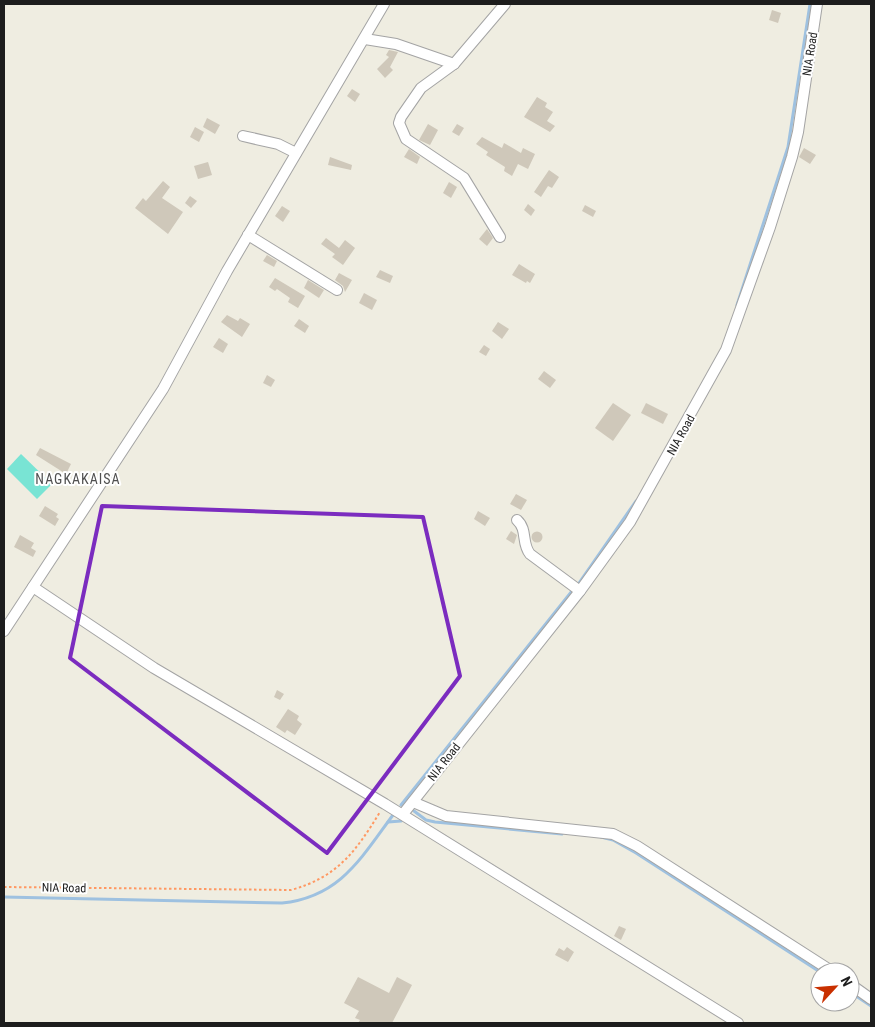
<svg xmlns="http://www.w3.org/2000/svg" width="875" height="1027" font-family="'Roboto Condensed',sans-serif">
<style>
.pitch{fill:#79e4d4}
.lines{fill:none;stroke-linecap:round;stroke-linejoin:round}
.stream{stroke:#9ec1e0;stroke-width:3}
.building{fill:#cfc8ba}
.minor-casing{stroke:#a4a4a4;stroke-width:12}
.path{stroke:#ff9862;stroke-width:2;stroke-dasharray:2.5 2.5;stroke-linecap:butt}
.minor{stroke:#fff;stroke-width:10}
.marked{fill:none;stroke:#7b2cbf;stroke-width:4;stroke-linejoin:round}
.labels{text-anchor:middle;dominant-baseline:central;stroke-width:4;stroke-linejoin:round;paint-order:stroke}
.street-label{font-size:12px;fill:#1d1d1d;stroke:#fff}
.neighbourhood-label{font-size:14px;letter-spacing:1px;fill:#505050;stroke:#fff}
</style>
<rect width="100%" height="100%" fill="#efede1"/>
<!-- pitch -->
<polygon class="pitch" points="21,454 52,484 37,499 7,469"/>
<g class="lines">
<!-- stream -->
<g class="stream">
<polyline points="737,305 788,147 810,4"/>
<polyline points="579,583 636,501"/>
<polyline points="401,805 572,591"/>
<polyline points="414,811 426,820 435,822 562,834"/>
<polyline points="388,822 401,821"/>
<polyline points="601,837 613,840 636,853 820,972"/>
<path d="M4 897 282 903C340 897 361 858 393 815"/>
<polyline points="850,992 871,1006"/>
</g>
</g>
<!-- building -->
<g class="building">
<polygon points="772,10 781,13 778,23 769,20"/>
<polygon points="389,50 398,52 390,67 393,70 385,78 377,69 389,57 386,55"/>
<polygon points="352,89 360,94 355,102 347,96"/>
<polygon points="537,97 547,103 545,107 553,112 547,121 555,126 550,132 524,117"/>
<polygon points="207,118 220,125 215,134 203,127"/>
<polygon points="428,124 438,130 430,145 419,140"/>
<polygon points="457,124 464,128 459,136 452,132"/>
<polygon points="195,127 204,132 199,142 190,137"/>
<polygon points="482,137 502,148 504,143 521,153 523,148 535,154 528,169 518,164 512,176 504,171 505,167 486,155 488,152 476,144"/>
<polygon points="804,148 816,155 810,164 799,157"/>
<polygon points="409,149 420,157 417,164 404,157"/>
<polygon points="330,157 352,165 351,170 328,165"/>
<polygon points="208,162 212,175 198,179 194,166"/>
<polygon points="549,170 559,177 552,188 548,186 541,197 534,192"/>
<polygon points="163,181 170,187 162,198 183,212 168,234 135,208 143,198 146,201"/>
<polygon points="449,182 457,187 451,198 443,193"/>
<polygon points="190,196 197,201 191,208 185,203"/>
<polygon points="528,204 535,210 531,216 524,210"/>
<polygon points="585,205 596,211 593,217 582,211"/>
<polygon points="282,206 290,211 283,222 275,216"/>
<polygon points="487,229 493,238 487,246 479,239"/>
<polygon points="326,238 339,248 345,240 355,248 343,265 332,257 335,254 321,244"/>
<polygon points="267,255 277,261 274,267 263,261"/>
<polygon points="519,264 535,274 530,283 527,281 526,283 512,275"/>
<polygon points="380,270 393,276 390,283 376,277"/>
<polygon points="339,273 352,280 345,292 343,286 335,280"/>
<polygon points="275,278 305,296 298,308 288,302 290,298 277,289 275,291 269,287"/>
<polygon points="308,280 324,290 319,298 304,288"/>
<polygon points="364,293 377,300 372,310 359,303"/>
<polygon points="227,315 238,321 240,318 250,324 242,337 221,322"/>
<polygon points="299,319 309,326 305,333 294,326"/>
<polygon points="498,322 509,329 502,339 492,331"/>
<polygon points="219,338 228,344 223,353 213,347"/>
<polygon points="484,345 490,349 486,356 479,352"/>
<polygon points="544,371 556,380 550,388 538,379"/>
<polygon points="267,375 275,380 271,387 263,383"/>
<polygon points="613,403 631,415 613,441 595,428"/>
<polygon points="646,403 668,414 663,424 641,413"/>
<polygon points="40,448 71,464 66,474 36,455"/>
<polygon points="516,494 527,500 521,510 510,504"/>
<polygon points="45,506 58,514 56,517 59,519 55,526 39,516"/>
<polygon points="478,511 490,518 485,526 474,519"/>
<polygon points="511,531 517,535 514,544 506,539"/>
<circle cx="537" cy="537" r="5.5"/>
<polygon points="20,535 34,543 31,548 36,551 33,557 14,547"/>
<polygon points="277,690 284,694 280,700 274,697"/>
<polygon points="288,709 299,716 297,720 302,724 295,735 287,730 285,733 276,727"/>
<polygon points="619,926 626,929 621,940 614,936"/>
<polygon points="567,947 574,952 568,962 555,955 559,948 564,951"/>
<polygon points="358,977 389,993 397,977 412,985 392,1023 358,1023 360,1020 355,1018 359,1011 344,1003"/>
</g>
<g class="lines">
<defs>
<g id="minor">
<polyline points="365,39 396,44 454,64"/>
<polyline points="243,136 278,144 296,153"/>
<polyline points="248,235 337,290"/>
<polyline points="500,237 464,178 406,139 399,123 401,117 421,88 454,64 505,4"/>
<path d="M517 520C528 530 521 543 530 554L580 591"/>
<polyline points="33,587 154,668 385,804 738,1023"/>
<polyline points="4,631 163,389 227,271 384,4"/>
<polyline points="413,802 446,816 613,834 637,846 833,972"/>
<polyline points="403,814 580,591 630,522 726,350 770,227 792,157 798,132 817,4"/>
<polyline points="850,984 871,999"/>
</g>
</defs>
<!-- minor casing -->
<use href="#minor" class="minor-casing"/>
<!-- path -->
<path class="path" d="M4 887 291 890C338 877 356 851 380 812"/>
<!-- minor -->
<use href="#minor" class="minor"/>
</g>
<!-- marked area -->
<path class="marked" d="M102 506 423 517 460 676 327 853 70 658Z"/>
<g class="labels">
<!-- street labels -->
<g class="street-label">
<text transform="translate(810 54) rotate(-81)">NIA Road</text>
<text transform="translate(681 435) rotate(-61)">NIA Road</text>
<text transform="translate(444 762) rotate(-52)">NIA Road</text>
<text transform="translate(64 888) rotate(1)">NIA Road</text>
</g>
<!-- neighbourhood labels -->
<g class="neighbourhood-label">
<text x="78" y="479">NAGKAKAISA</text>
</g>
</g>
<!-- border -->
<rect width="875" height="1027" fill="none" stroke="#1d1d1d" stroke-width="10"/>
<!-- north arrow -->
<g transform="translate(835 987) rotate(64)"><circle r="24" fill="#ffffff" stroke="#a5a5a5"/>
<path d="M0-4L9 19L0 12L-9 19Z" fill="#c93000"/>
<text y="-8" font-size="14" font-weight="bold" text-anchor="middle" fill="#1d1d1d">N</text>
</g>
</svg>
